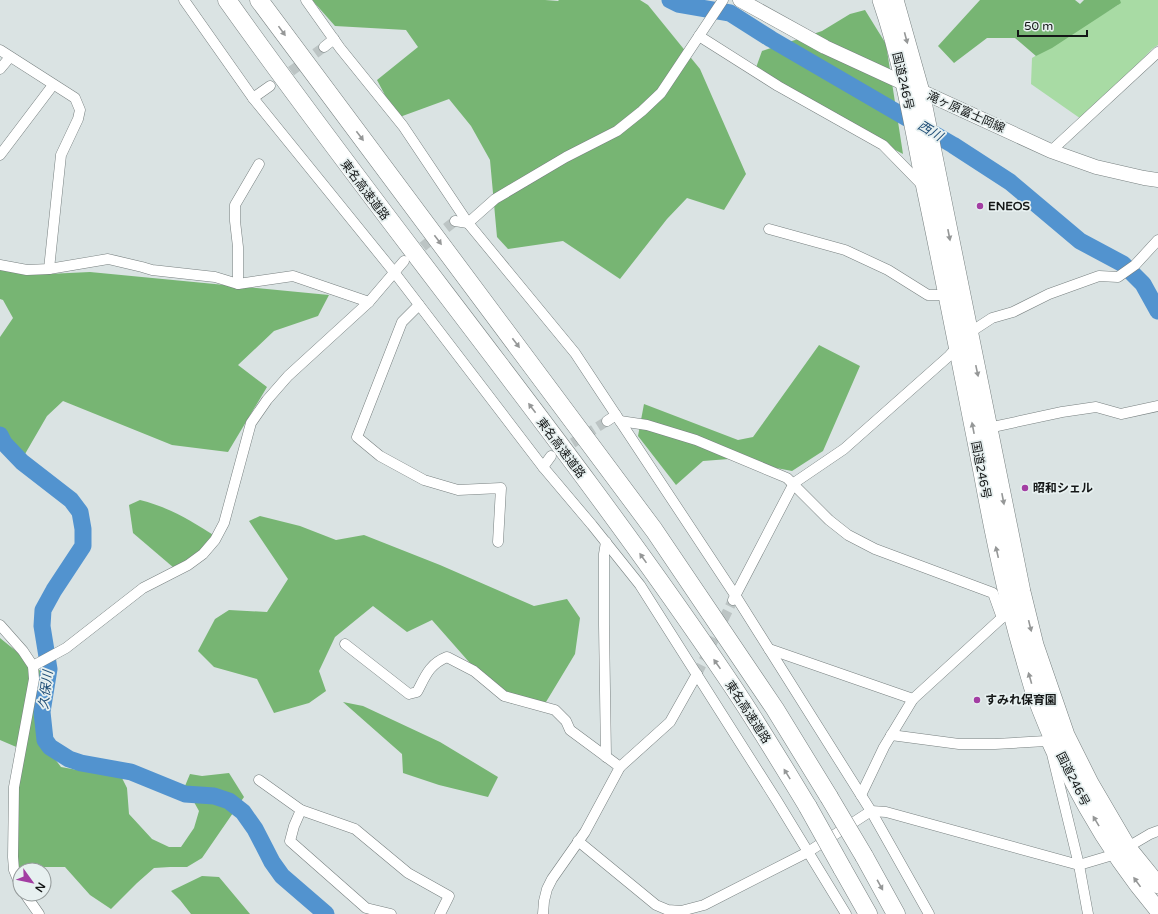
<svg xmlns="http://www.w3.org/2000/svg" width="1158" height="914" font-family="'Varela Round','Noto Sans JP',sans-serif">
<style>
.green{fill:#a8dba4}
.forest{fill:#77b573}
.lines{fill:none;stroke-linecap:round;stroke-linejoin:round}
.river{stroke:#5293cf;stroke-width:17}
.minor-tunnel{stroke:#bcc4c4;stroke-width:10;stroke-dasharray:10 5;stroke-linecap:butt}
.minor-casing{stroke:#788080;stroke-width:11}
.secondary-casing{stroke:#788080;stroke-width:15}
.trunk-casing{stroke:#788080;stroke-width:18}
.motorway-casing{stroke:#788080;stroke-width:19}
.minor{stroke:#fff;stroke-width:10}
.secondary{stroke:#fff;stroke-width:14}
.trunk{stroke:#fff;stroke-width:17}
.motorway{stroke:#fff;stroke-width:18}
.motorway-bridge-casing{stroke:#788080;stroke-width:19;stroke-linecap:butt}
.motorway-bridge{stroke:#fff;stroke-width:18}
.oneway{fill:#959797}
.poi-dot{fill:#a33ea3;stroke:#e7f0f0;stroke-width:1.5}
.labels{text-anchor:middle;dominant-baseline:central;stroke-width:3.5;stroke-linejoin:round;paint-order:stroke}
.street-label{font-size:12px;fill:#141717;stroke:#e7f0f0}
.poi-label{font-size:12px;font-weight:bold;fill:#141717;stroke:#e7f0f0;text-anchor:start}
.water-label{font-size:13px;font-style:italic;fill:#1e4c75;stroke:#e7f0f0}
</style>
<rect width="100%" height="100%" fill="#dae3e3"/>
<!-- green -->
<polygon class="green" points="1116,0 1158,0 1158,45 1152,49 1084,121 1031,84 1032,58 1118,5"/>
<!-- forest -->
<g class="forest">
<polygon points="312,0 545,0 558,1 559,0 640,0 648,5 700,69 746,174 724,210 687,198 667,219 620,279 563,241 508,249 497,237 490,160 471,126 449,99 397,118 377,80 418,47 406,30 335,26"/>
<polygon points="980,0 1075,0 1080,4 1084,0 1120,0 1121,3 1052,48 1036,56 1015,38 987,38 954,63 938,46"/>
<polygon points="865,10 886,44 903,154 753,76 762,51 822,31 850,14"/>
<polygon points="0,269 48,274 90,272 329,295 318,316 274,331 238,365 267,387 228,452 172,445 63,401 47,416 25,454 11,451 0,433 0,337 13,318 3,300 0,299"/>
<polygon points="819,345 860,366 823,451 792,471 729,459 703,461 676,485 638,436 644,404 738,440 753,437"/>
<path d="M140 500C168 507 190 520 215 536L203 554 174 568 133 533 129 505Z"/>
<polygon points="260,516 300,526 336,540 364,535 440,565 534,606 567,599 580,618 575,654 546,702 512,704 484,679 432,620 407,632 373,606 335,637 319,671 326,691 309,703 274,713 257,679 214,667 198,651 215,619 229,610 267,612 288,579 249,521"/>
<polygon points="0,638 43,673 46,747 61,767 122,778 127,788 129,814 152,839 169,847 181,847 194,828 199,811 185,786 190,774 202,776 229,773 244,797 202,858 187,867 170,867 154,868 137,883 111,909 90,895 65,867 14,867 21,749 0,740"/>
<polygon points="343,702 363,706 440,742 498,777 488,797 439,785 403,773 402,754"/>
<polygon points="202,876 219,877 250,914 191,914 180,900 171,891"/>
</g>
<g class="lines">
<!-- river -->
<g class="river">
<polyline points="670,0 678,4 730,13 771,39 953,145 1010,182 1080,241 1123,264 1143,284 1158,311"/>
<polyline points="0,435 4,443 22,462 71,500 80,512 83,529 83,546 54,590 43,610 42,626 49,669 42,712 45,740 50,747 69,759 81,763 131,772 185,794 214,796 229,801 243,812 255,829 272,862 282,876 326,914"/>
</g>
<!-- minor-tunnel -->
<g class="minor-tunnel">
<polyline points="279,80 324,47"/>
<polyline points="411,256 455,221"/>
<polyline points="560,451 607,421"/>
<polyline points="697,674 733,600"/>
</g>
<defs>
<g id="minor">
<polyline points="184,0 253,98 394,272 543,467 592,525 640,585 777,801 846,914"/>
<polyline points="306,0 340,48 403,126 468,223 575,353 735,595 871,811 929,914"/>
<polyline points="699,36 778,86 883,145 923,186"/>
<polyline points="324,47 334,39"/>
<polyline points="0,50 75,98 80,110 78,119 61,155 49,269"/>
<polyline points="0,69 10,57"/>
<polyline points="253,98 270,86"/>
<polyline points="1051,151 1158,52"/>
<polyline points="0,155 53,85"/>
<polyline points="455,221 468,223 495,199 566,157 617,131 642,111 661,93 723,0"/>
<polyline points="769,229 845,250 888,270 928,295 947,295"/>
<polyline points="0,265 27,270 49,269 108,259 142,267 152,270 215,277 238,284 293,276 369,302"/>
<polyline points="238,284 238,247 235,221 235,205 259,164"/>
<polyline points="419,305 402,322 357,437 380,456 424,480 458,490 501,488 498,542"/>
<polyline points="607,421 616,415"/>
<polyline points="620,421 647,425 696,440 787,478 829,520 848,535 875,549 993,593 1002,618"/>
<polyline points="988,428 1062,412 1096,407 1121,414 1158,406"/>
<polyline points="543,467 551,456"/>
<polyline points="733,600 794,483 844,449 949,356 969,333 992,318 1013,312 1049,294 1099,276 1118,277 1135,265 1158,240"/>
<polyline points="0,625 23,651 33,666 34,679 14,787 13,857 14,870 20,885"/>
<path d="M345 644 409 694 417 692C425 677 429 664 447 657L474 671 504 696 555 710 566 721 570 730 620 767"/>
<polyline points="769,649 913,699"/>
<polyline points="33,666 66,648 143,588 188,565 203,554 215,540 224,523 251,423 267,400 288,376 369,302 404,261"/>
<polyline points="606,757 604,625 604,554 606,542"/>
<polyline points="259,780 301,810 355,829 408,873 449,896 440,914"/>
<polyline points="861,795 884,747 913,699 1006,614"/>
<polyline points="301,810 294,826 290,841 366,908 391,914"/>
<polyline points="578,841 656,905 668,910 681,911 704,905 808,852 871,811 886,812 1079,865 1052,754 1046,741 995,744 959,744 891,735"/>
<polyline points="25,894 39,914"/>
<polyline points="543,914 544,901 547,889 552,879 585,832 620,767 670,722 697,674"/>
<polyline points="1088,914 1079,865 1116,854 1150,834 1158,831"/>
</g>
<polyline id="secondary" points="740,0 825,47 1051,151 1096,167 1144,178 1158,180"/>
<g id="trunk">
<path d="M881 0C902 61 913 125 925 188 945 282 963 377 982 472 993 532 1005 592 1022 651 1026 665 1030 679 1034 692 1062 769 1105 848 1158 910"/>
<polyline points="895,0 921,92 1022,592 1035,645 1066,735 1090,783 1128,848 1158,885"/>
</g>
<g id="motorway">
<path d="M227 0C391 231 573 449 731 684 758 724 783 766 808 807"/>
<polyline points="259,0 654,530 775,709 829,797"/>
<polyline points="864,856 896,914"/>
<polyline points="842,868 868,914"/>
</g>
</defs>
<!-- minor casing -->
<use href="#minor" class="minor-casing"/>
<!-- secondary casing -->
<use href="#secondary" class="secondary-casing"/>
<!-- trunk casing -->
<use href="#trunk" class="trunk-casing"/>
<!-- motorway casing -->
<use href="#motorway" class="motorway-casing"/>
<!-- minor -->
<use href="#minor" class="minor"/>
<!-- secondary -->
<use href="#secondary" class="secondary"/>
<!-- trunk -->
<use href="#trunk" class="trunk"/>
<!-- motorway -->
<use href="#motorway" class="motorway"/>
<defs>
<g id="motorway-bridge">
<polyline points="829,797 864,856"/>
<polyline points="808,807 842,868"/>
</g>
</defs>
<!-- motorway-bridge casing -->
<use href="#motorway-bridge" class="motorway-bridge-casing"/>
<!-- motorway-bridge -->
<use href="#motorway-bridge" class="motorway-bridge"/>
</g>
<!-- one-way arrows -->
<defs><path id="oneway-solid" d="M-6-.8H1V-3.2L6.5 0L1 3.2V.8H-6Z"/></defs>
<g class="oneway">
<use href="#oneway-solid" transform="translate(282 31) rotate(54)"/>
<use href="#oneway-solid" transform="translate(906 38) rotate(75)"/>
<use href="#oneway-solid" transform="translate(360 136) rotate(53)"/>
<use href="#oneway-solid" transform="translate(949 235) rotate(79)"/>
<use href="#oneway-solid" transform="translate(438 240) rotate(53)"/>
<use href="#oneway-solid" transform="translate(516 343) rotate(53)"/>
<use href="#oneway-solid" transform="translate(977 371) rotate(78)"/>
<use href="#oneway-solid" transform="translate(532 408) rotate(-127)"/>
<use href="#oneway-solid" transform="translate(973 428) rotate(-101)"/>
<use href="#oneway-solid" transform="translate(1003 499) rotate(79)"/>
<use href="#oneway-solid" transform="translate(997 552) rotate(-103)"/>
<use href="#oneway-solid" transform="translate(643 558) rotate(-125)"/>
<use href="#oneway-solid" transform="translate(1030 626) rotate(76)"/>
<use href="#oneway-solid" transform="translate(717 664) rotate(-125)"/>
<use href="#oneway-solid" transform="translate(1030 678) rotate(-106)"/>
<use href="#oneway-solid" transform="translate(787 774) rotate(-122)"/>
<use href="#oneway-solid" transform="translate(1096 821) rotate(-121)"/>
<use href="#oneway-solid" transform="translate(1137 882) rotate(-126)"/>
<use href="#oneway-solid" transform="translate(880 885) rotate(61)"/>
</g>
<!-- markers -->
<g class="poi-dot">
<circle cx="980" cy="206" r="4"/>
<circle cx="1025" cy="488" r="4"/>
<circle cx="977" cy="700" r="4"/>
</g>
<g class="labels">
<!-- street labels -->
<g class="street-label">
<text transform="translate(903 81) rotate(77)">国道246号</text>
<text transform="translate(966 112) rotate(24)">滝ヶ原富士岡線</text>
<text transform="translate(365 190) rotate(53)">東名高速道路</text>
<text transform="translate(561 448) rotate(53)">東名高速道路</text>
<text transform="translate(981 470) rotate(79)">国道246号</text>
<text transform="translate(748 712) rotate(57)">東名高速道路</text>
<text transform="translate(1073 779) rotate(63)">国道246号</text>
</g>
<!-- poi labels -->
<g class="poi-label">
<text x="988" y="206">ENEOS</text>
<text x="1033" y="488">昭和シェル</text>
<text x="985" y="700">すみれ保育園</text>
</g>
<!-- water labels -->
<g class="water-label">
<text transform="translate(930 131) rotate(31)">西川</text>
<text transform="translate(46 690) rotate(-83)">久保川</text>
</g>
</g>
<!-- north arrow -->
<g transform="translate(32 882) rotate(123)"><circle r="19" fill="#e7f0f0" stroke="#939999"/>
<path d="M0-3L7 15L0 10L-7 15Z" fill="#a33ea3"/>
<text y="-6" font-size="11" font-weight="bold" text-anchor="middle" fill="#141717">N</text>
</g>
<!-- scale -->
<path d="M1018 30v6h69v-6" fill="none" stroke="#141717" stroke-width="2"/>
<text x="1024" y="30" font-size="12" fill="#141717" stroke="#e7f0f0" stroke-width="3" paint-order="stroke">50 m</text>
</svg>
